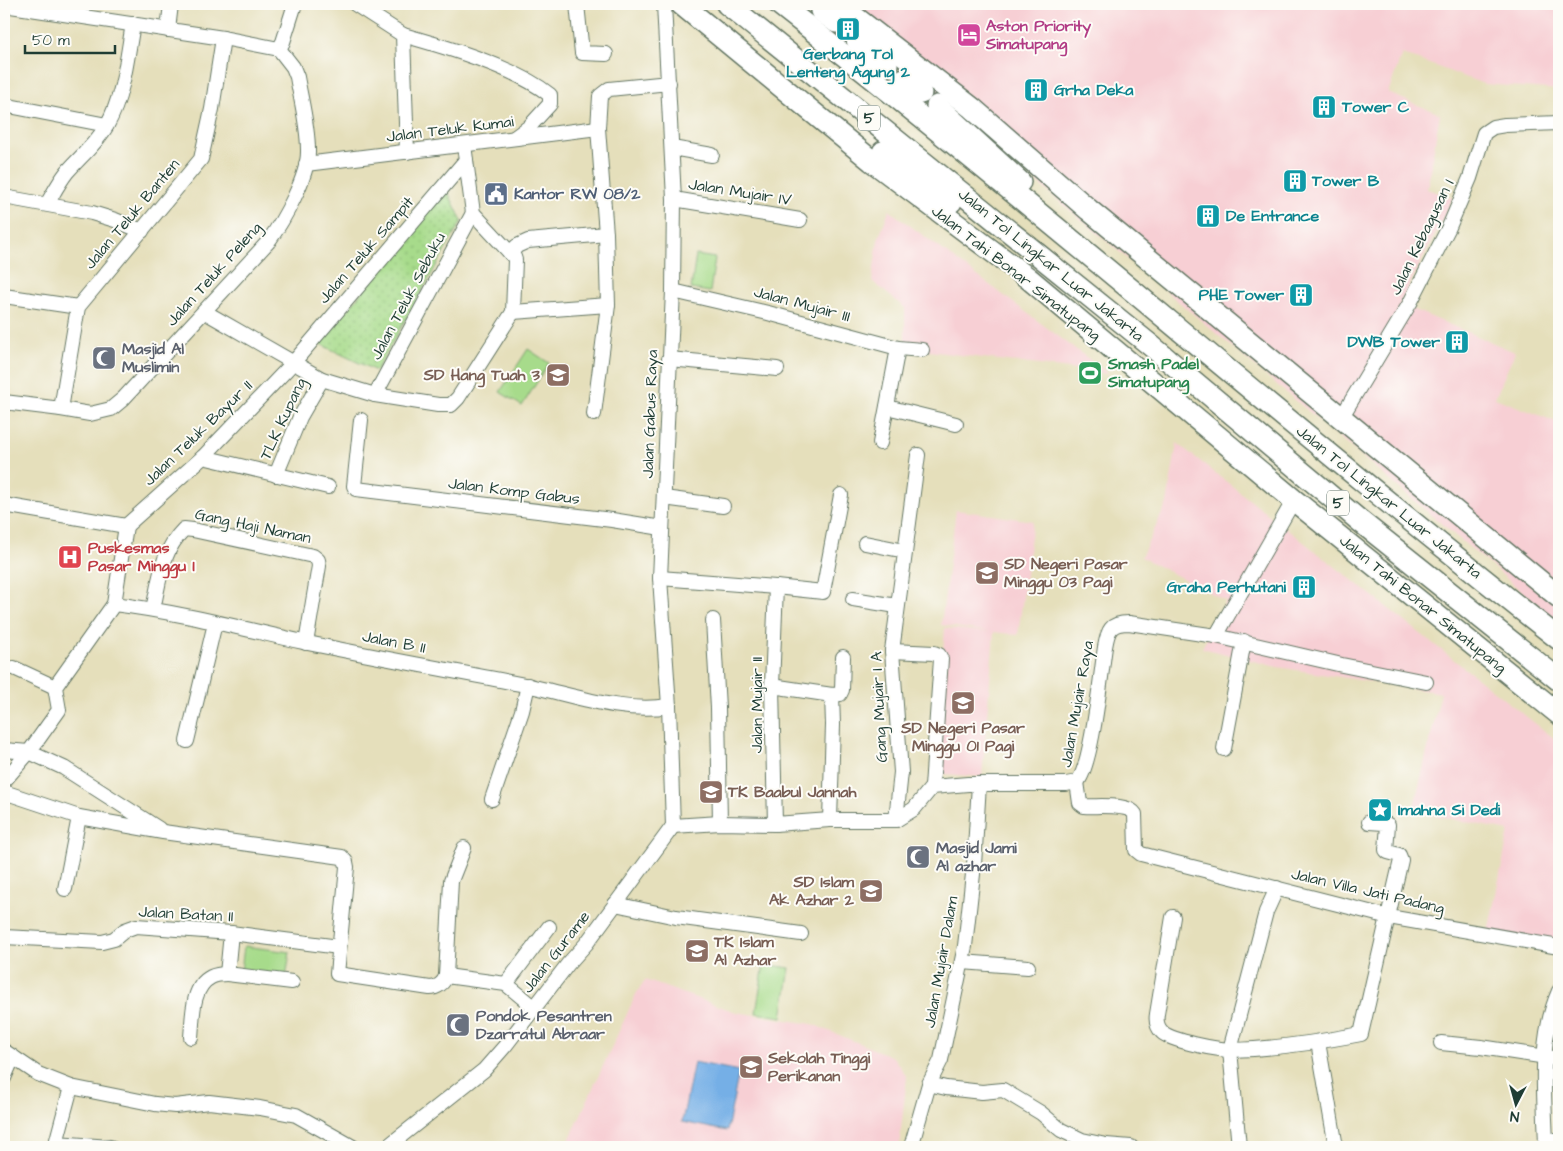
<svg xmlns="http://www.w3.org/2000/svg" width="1563" height="1151" font-family="'Architects Daughter',sans-serif">
<style>
.built{fill:#f7cfd4}
.park{fill:url(#park-dots);stroke:#638c60}
.pitch{fill:#a7db8b;stroke:#638c60}
.water{fill:#75afe6;stroke:#4a768d}
.lines{fill:none;stroke-linecap:round;stroke-linejoin:round}
.minor-casing{stroke:#647663;stroke-width:16}
.highway-casing{stroke:#647663;stroke-width:24}
.minor{stroke:#fff;stroke-width:14}
.highway{stroke:#fff;stroke-width:21}
.labels{text-anchor:middle;dominant-baseline:central;stroke-width:4;stroke-linejoin:round;paint-order:stroke}
.shield{fill:#fdfcf7;stroke:#62766e;stroke-width:1}
.shield-label{font-size:15px;font-weight:bold;fill:#1f3d34}
.hotel-label{font-size:16px;font-weight:bold;fill:#b23c85;stroke:#fdfcf7;text-anchor:start}
.culture-label{font-size:16px;font-weight:bold;fill:#0d838f;stroke:#fdfcf7;text-anchor:start}
.street-label{font-size:16px;fill:#1f3d34;stroke:#fdfcf7}
.service-label{font-size:16px;font-weight:bold;fill:#4e5e75;stroke:#fdfcf7;text-anchor:start}
.worship-label{font-size:16px;font-weight:bold;fill:#5b616d;stroke:#fdfcf7;text-anchor:start}
.leisure-label{font-size:16px;font-weight:bold;fill:#27864d;stroke:#fdfcf7;text-anchor:start}
.education-label{font-size:16px;font-weight:bold;fill:#785e54;stroke:#fdfcf7;text-anchor:start}
.health-label{font-size:16px;font-weight:bold;fill:#be3a42;stroke:#fdfcf7;text-anchor:start}
</style>
<defs>
<pattern id="park-dots" width="8" height="8" patternUnits="userSpaceOnUse" patternTransform="scale(1.25)"><rect width="8" height="8" fill="#a7db8b"/><path d="M2 2h.1M6 6h.1" fill="none" stroke="#8fbd79" stroke-width="1.8" stroke-linecap="round"/></pattern>
</defs>
<rect width="100%" height="100%" fill="#fdfcf7"/>
<filter id="ink" filterUnits="userSpaceOnUse"><feTurbulence type="fractalNoise" baseFrequency=".02" numOctaves="2"/><feDisplacementMap in="SourceGraphic" scale="10" xChannelSelector="R" yChannelSelector="G"/><feConvolveMatrix kernelMatrix="1 2 1 2 8 2 1 2 1" color-interpolation-filters="sRGB"/></filter>
<filter id="wash" filterUnits="userSpaceOnUse"><feTurbulence type="fractalNoise" baseFrequency=".0096" numOctaves="4" result="noise"/><feDisplacementMap in="SourceGraphic" scale="20" xChannelSelector="R" yChannelSelector="G"/><feGaussianBlur stdDeviation="1.12" result="paint"/><feColorMatrix in="noise" values="0 0 0 0 0 0 0 0 0 0 0 0 0 0 0 0 0 1.4 0 .05"/><feComposite in="paint" operator="in"/></filter>
<g filter="url(#wash)">
<rect width="100%" height="100%" fill="#e5dfbb"/>
<!-- built -->
<g class="built">
<polygon points="826,4 1555,4 1559,6 1559,90 1484,84 1402,54 1388,93 1440,114 1427,189 1453,198 1400,304 1515,352 1495,398 1559,423 1559,623"/>
<polygon points="889,210 1109,374 905,348 905,308 872,281 878,240"/>
<polygon points="1177,443 1559,742 1559,949 1488,932 1509,831 1413,811 1441,693 1277,667 1202,648 1226,601 1141,557 1167,503"/>
<polygon points="956,510 1033,521 1018,635 994,632 982,777 933,773 945,628 990,632 941,625"/>
<polygon points="645,980 736,1012 812,1024 893,1057 907,1077 899,1147 566,1147 636,994"/>
</g>
<!-- park -->
<polygon class="park" points="446,188 462,221 376,371 320,344"/>
<!-- pitch -->
<g class="pitch">
<polygon points="696,255 715,258 710,292 691,289"/>
<polygon points="528,349 549,363 522,406 500,392"/>
<polygon points="244,946 290,952 286,978 241,972"/>
<polygon points="764,964 790,968 782,1017 756,1013"/>
</g>
<!-- water -->
<polygon class="water" points="694,1062 739,1071 727,1131 682,1122"/>
</g>
<g filter="url(#ink)">
<g class="lines">
<defs>
<g id="minor">
<polyline points="355,4 403,35 407,152"/>
<polyline points="577,4 582,53 606,54"/>
<polyline points="664,4 674,199 673,291 660,578 669,706 673,826"/>
<path d="M4 5 223 38 279 49 293 67 297 77C301 100 308 126 308 150 309 176 283 221 268 242L123 399 111 409 90 414 61 409 4 402"/>
<polyline points="168,30 171,4"/>
<path d="M403 35C446 47 515 67 550 95V104L529 127 514 138"/>
<polyline points="279,49 283,42 295,4"/>
<polyline points="4,105 107,125"/>
<polyline points="672,148 712,155"/>
<polyline points="306,164 598,128"/>
<polyline points="4,197 92,213 115,220 142,231"/>
<polyline points="674,199 800,220"/>
<path d="M47 204C53 194 59 182 67 172 81 156 97 143 107 125 124 95 127 57 133 24"/>
<polyline points="510,253 517,246 528,241 606,234"/>
<polyline points="673,291 768,313 898,348 922,350"/>
<polyline points="4,296 78,307"/>
<polyline points="205,312 322,379 375,395 438,405 451,405 458,398 513,312 515,260 514,257 473,213 464,145"/>
<polyline points="513,312 608,305"/>
<polyline points="669,359 777,369"/>
<polyline points="375,395 473,213"/>
<polyline points="887,407 956,424"/>
<polyline points="61,409 78,307 201,159 212,109 223,38"/>
<polyline points="594,414 608,305 606,234 598,128 600,96 609,89 669,83"/>
<polyline points="1341,418 1410,303 1449,227 1470,178 1484,133 1493,127 1505,125 1559,123"/>
<polyline points="361,420 354,486 356,489 612,520 662,528"/>
<polyline points="880,443 898,348"/>
<polyline points="203,457 328,487"/>
<polyline points="276,475 300,417 322,379"/>
<polyline points="664,498 723,506"/>
<polyline points="4,505 126,526"/>
<polyline points="126,526 203,457 293,363 466,160"/>
<polyline points="865,543 905,551"/>
<polyline points="660,578 776,587 823,592 841,495"/>
<polyline points="853,599 897,606"/>
<path d="M114 604C178 612 240 628 303 642 375 657 448 670 520 684 568 693 619 714 669 706"/>
<path d="M153 609C160 579 161 552 184 529L193 530 313 556 318 560 319 566 306 643"/>
<polyline points="713,620 718,708 720,823"/>
<polyline points="1216,636 1342,665 1426,682"/>
<polyline points="892,651 934,653 939,655 941,659 932,787"/>
<polyline points="14,668 55,687"/>
<polyline points="772,686 832,695 840,694 842,690 843,657"/>
<polyline points="187,741 215,623"/>
<polyline points="1224,749 1244,641"/>
<polyline points="4,750 29,752 64,768 159,829"/>
<polyline points="4,781 29,752 59,710 55,687 114,604 126,526"/>
<path d="M1077 782 1080 803 1084 806C1097 807 1128 803 1135 814L1136 850 1141 854 1389 917 1559 947"/>
<path d="M4 792 79 817 163 832 342 857 346 862 347 867 337 974 430 988C437 988 444 983 446 976L451 881 464 848"/>
<polyline points="492,799 522,711 528,685"/>
<polyline points="830,820 833,725 832,695"/>
<polyline points="896,820 901,772 892,651 918,455"/>
<polyline points="775,824 772,686 776,587"/>
<path d="M673 826 720 823 775 824 830 820H896L914 809 932 787 968 784H1066L1077 782C1092 767 1101 673 1105 647 1108 630 1110 623 1129 623L1216 636 1291 505 1295 501"/>
<polyline points="65,889 79,817"/>
<polyline points="615,904 676,917 801,934"/>
<path d="M1173 917 1157 1014C1156 1020 1157 1027 1162 1032 1171 1041 1218 1050 1232 1050 1275 1049 1319 1042 1361 1034L1401 860 1399 855 1388 852 1386 850 1388 825 1384 823 1369 822"/>
<polyline points="231,933 227,974 292,982"/>
<polyline points="4,937 102,942 114,939 125,930 136,926 231,933 339,947"/>
<polyline points="962,962 1028,967"/>
<polyline points="446,976 506,984 535,1008"/>
<polyline points="506,984 549,927"/>
<path d="M191 1037C193 1018 191 987 211 977 215 975 222 974 227 974"/>
<polyline points="1318,1042 1336,1147"/>
<polyline points="1441,1043 1481,1047 1559,1059"/>
<polyline points="4,1051 38,1074 71,1087 155,1104 175,1106 209,1102 260,1108 296,1115 353,1147"/>
<polyline points="4,1078 13,1057"/>
<polyline points="929,1084 946,1088 982,1092 1003,1090 1041,1113 1061,1130 1082,1140 1106,1145 1131,1147"/>
<polyline points="1546,1140 1559,1140"/>
<polyline points="56,1143 110,1147"/>
<polyline points="55,1147 71,1087"/>
<polyline points="387,1147 484,1070 505,1046 568,964 586,944 673,826"/>
<polyline points="911,1147 929,1084 941,1060 965,946 974,865 979,784"/>
<polyline points="1239,1147 1230,1050 1266,912 1277,888"/>
<path d="M1546 1147C1545 1095 1537 1041 1559 991"/>
</g>
<g id="highway">
<polyline points="681,4 872,161 1028,278 1295,501 1559,714"/>
<polyline points="727,4 1149,344 1360,521 1559,680"/>
<path d="M779 4C1043 210 1295 432 1559 639"/>
<polyline points="838,4 972,108 1089,210 1559,597"/>
<polyline points="821,11 836,22"/>
<polyline points="857,40 887,65"/>
<polyline points="904,79 921,93"/>
<polyline points="937,106 1020,182"/>
<polyline points="883,152 951,202"/>
</g>
</defs>
<!-- minor casing -->
<use href="#minor" class="minor-casing"/>
<!-- highway casing -->
<use href="#highway" class="highway-casing"/>
<!-- minor -->
<use href="#minor" class="minor"/>
<!-- highway -->
<use href="#highway" class="highway"/>
</g>
</g>
<!-- icons -->
<defs>
<symbol id="building-square" viewBox="-11 -11 22 22"><rect x="-9" y="-9" width="18" height="18" rx="4" fill="#0f9aa8" stroke="#fdfcf7"/><path d="M-4-6H4V6H1V3H-1V6H-4ZM-2.5-4.3h1.7v1.8h-1.7ZM.8-4.3h1.7v1.8H.8ZM-2.5-1h1.7V.8h-1.7ZM.8-1h1.7V.8H.8Z" fill="#fff"/></symbol>
<symbol id="hotel-square" viewBox="-11 -11 22 22"><rect x="-9" y="-9" width="18" height="18" rx="4" fill="#d1479c" stroke="#fdfcf7"/><path d="M-6-4.5h1.5V1H6V5H4.5V3h-9V5H-6ZM-4 0a1.8 1.8 0 1 1 3.6 0ZM.5 0V-2.5h3Q6-2.5 6 0Z" fill="#fff"/></symbol>
<symbol id="civic-square" viewBox="-11 -11 22 22"><rect x="-9" y="-9" width="18" height="18" rx="4" fill="#5c6f8a" stroke="#fdfcf7"/><path d="M-.6-6.5H3V-4.5H.6V-3L4-1V1h2V6H-6V1h2V-1L-.6-3ZM-1.2 2.5V6h2.4V2.5Z" fill="#fff"/></symbol>
<symbol id="mosque-square" viewBox="-11 -11 22 22"><rect x="-9" y="-9" width="18" height="18" rx="4" fill="#6b7280" stroke="#fdfcf7"/><path d="M3.5-4.9A6 6 0 1 0 3.5 4.9A5 5 0 1 1 3.5-4.9Z" fill="#fff"/></symbol>
<symbol id="stadium-square" viewBox="-11 -11 22 22"><rect x="-9" y="-9" width="18" height="18" rx="4" fill="#2e9e5b" stroke="#fdfcf7"/><path d="M0-5a6.5 5 0 1 0 0 10a6.5 5 0 1 0 0-10ZM-3.5-1.8h7v3.6h-7Z" fill="#fff"/></symbol>
<symbol id="school-square" viewBox="-11 -11 22 22"><rect x="-9" y="-9" width="18" height="18" rx="4" fill="#8d6e63" stroke="#fdfcf7"/><path d="M0-5L7-2L0 1L-7-2ZM-4 1L0 2.5L4 1V4Q0 6-4 4Z" fill="#fff"/></symbol>
<symbol id="hospital-square" viewBox="-11 -11 22 22"><rect x="-9" y="-9" width="18" height="18" rx="4" fill="#e0444e" stroke="#fdfcf7"/><path d="M-5-5h3v3.5h4V-5h3V5h-3V1.5h-4V5h-3Z" fill="#fff"/></symbol>
<symbol id="sight-square" viewBox="-11 -11 22 22"><rect x="-9" y="-9" width="18" height="18" rx="4" fill="#0f9aa8" stroke="#fdfcf7"/><path d="M0-6L1.8-2.2L6-1.7L2.9 1.2L3.7 5.4L0 3.3L-3.7 5.4L-2.9 1.2L-6-1.7L-1.8-2.2Z" fill="#fff"/></symbol>
<symbol id="university-square" viewBox="-11 -11 22 22"><rect x="-9" y="-9" width="18" height="18" rx="4" fill="#8d6e63" stroke="#fdfcf7"/><path d="M0-5L7-2L0 1L-7-2ZM-4 1L0 2.5L4 1V4Q0 6-4 4Z" fill="#fff"/></symbol>
</defs>
<g fill-rule="evenodd">
<use href="#building-square" x="834" y="15" width="28" height="28"/>
<use href="#hotel-square" x="955" y="21" width="28" height="28"/>
<use href="#building-square" x="1022" y="76" width="28" height="28"/>
<use href="#building-square" x="1310" y="93" width="28" height="28"/>
<use href="#building-square" x="1281" y="167" width="28" height="28"/>
<use href="#civic-square" x="482" y="180" width="28" height="28"/>
<use href="#building-square" x="1194" y="202" width="28" height="28"/>
<use href="#building-square" x="1287" y="281" width="28" height="28"/>
<use href="#building-square" x="1443" y="328" width="28" height="28"/>
<use href="#mosque-square" x="90" y="344" width="28" height="28"/>
<use href="#stadium-square" x="1076" y="359" width="28" height="28"/>
<use href="#school-square" x="544" y="361" width="28" height="28"/>
<use href="#hospital-square" x="56" y="543" width="28" height="28"/>
<use href="#school-square" x="973" y="559" width="28" height="28"/>
<use href="#building-square" x="1290" y="573" width="28" height="28"/>
<use href="#school-square" x="949" y="689" width="28" height="28"/>
<use href="#school-square" x="697" y="778" width="28" height="28"/>
<use href="#sight-square" x="1366" y="796" width="28" height="28"/>
<use href="#mosque-square" x="904" y="843" width="28" height="28"/>
<use href="#school-square" x="857" y="877" width="28" height="28"/>
<use href="#school-square" x="683" y="937" width="28" height="28"/>
<use href="#mosque-square" x="444" y="1011" width="28" height="28"/>
<use href="#university-square" x="737" y="1053" width="28" height="28"/>
</g>
<g class="labels">
<!-- shield labels -->
<g class="shield">
<rect x="858" y="105.5" width="22" height="25" rx="4"/>
<rect x="1327" y="490.5" width="22" height="25" rx="4"/>
</g>
<g class="shield-label">
<text x="869" y="118">5</text>
<text x="1338" y="503">5</text>
</g>
<!-- hotel labels -->
<g class="hotel-label">
<text x="986" y="26">Aston Priority<tspan x="986" dy="18">Simatupang</tspan></text>
</g>
<!-- culture labels -->
<g class="culture-label">
<text x="848" y="54" text-anchor="middle">Gerbang Tol<tspan x="848" dy="18">Lenteng Agung 2</tspan></text>
<text x="1054" y="90">Grha Deka</text>
<text x="1342" y="107">Tower C</text>
<text x="1312" y="181">Tower B</text>
<text x="1226" y="216">De Entrance</text>
<text x="1284" y="295" text-anchor="end">PHE Tower</text>
<text x="1440" y="342" text-anchor="end">DWB Tower</text>
<text x="1286" y="587" text-anchor="end">Graha Perhutani</text>
<text x="1398" y="810">Imahna Si Dedi</text>
</g>
<!-- street labels -->
<g class="street-label">
<text transform="translate(450 129) rotate(-7)">Jalan Teluk Kumai</text>
<text transform="translate(740 192) rotate(9)">Jalan Mujair IV</text>
<text transform="translate(132 214) rotate(-50)">Jalan Teluk Banten</text>
<text transform="translate(1422 237) rotate(-64)">Jalan Kebagusan I</text>
<text transform="translate(366 250) rotate(-49)">Jalan Teluk Sampit</text>
<text transform="translate(1051 265) rotate(39)">Jalan Tol Lingkar Luar Jakarta</text>
<text transform="translate(1016 273) rotate(38)">Jalan Tahi Bonar Simatupang</text>
<text transform="translate(214 274) rotate(-48)">Jalan Teluk Peleng</text>
<text transform="translate(408 296) rotate(-62)">Jalan Teluk Sebuku</text>
<text transform="translate(802 304) rotate(15)">Jalan Mujair III</text>
<text transform="translate(650 414) rotate(-88)">Jalan Gabus Raya</text>
<text transform="translate(283 419) rotate(-65)">TLK Kupang</text>
<text transform="translate(198 433) rotate(-44)">Jalan Teluk Bayur II</text>
<text transform="translate(514 491) rotate(7)">Jalan Komp Gabus</text>
<text transform="translate(1389 502) rotate(39)">Jalan Tol Lingkar Luar Jakarta</text>
<text transform="translate(253 526) rotate(12)">Gang Haji Naman</text>
<text transform="translate(1423 604) rotate(39)">Jalan Tahi Bonar Simatupang</text>
<text transform="translate(394 642) rotate(11)">Jalan B II</text>
<text transform="translate(1077 704) rotate(-80)">Jalan Mujair Raya</text>
<text transform="translate(757 705) rotate(-90)">Jalan Mujair II</text>
<text transform="translate(879 707) rotate(-93)">Gang Mujair I A</text>
<text transform="translate(1368 891) rotate(13)">Jalan Villa Jati Padang</text>
<text transform="translate(186 914) rotate(3)">Jalan Batan II</text>
<text transform="translate(556 952) rotate(-52)">Jalan Gurame</text>
<text transform="translate(941 962) rotate(-80)">Jalan Mujair Dalam</text>
</g>
<!-- service labels -->
<g class="service-label">
<text x="514" y="194">Kantor RW 08/2</text>
</g>
<!-- worship labels -->
<g class="worship-label">
<text x="122" y="349">Masjid Al<tspan x="122" dy="18">Muslimin</tspan></text>
<text x="936" y="848">Masjid Jami<tspan x="936" dy="18">Al azhar</tspan></text>
<text x="476" y="1016">Pondok Pesantren<tspan x="476" dy="18">Dzarratul Abraar</tspan></text>
</g>
<!-- leisure labels -->
<g class="leisure-label">
<text x="1108" y="364">Smash Padel<tspan x="1108" dy="18">Simatupang</tspan></text>
</g>
<!-- education labels -->
<g class="education-label">
<text x="540" y="375" text-anchor="end">SD Hang Tuah 3</text>
<text x="1004" y="564">SD Negeri Pasar<tspan x="1004" dy="18">Minggu 03 Pagi</tspan></text>
<text x="963" y="728" text-anchor="middle">SD Negeri Pasar<tspan x="963" dy="18">Minggu 01 Pagi</tspan></text>
<text x="728" y="792">TK Baabul Jannah</text>
<text x="854" y="882" text-anchor="end">SD Islam<tspan x="854" dy="18">Ak Azhar 2</tspan></text>
<text x="714" y="942">TK Islam<tspan x="714" dy="18">Al Azhar</tspan></text>
<text x="768" y="1058">Sekolah Tinggi<tspan x="768" dy="18">Perikanan</tspan></text>
</g>
<!-- health labels -->
<g class="health-label">
<text x="88" y="548">Puskesmas<tspan x="88" dy="18">Pasar Minggu I</tspan></text>
</g>
</g>
<!-- margin -->
<rect width="1563" height="1151" fill="none" stroke="#fdfcf7" stroke-width="20"/>
<!-- north arrow -->
<g transform="translate(1516 1104) rotate(186)" stroke="#fdfcf7" stroke-width="4" paint-order="stroke">
<path d="M0-4L9 19L0 12L-9 19Z" fill="#1f3d34"/>
<text y="-8" font-size="14" font-weight="bold" text-anchor="middle" fill="#1f3d34">N</text>
</g>
<!-- scale -->
<path d="M25 45v8h90v-8" fill="none" stroke="#1f3d34" stroke-width="2.5"/>
<text x="32" y="45" font-size="15" fill="#1f3d34" stroke="#fdfcf7" stroke-width="4" paint-order="stroke">50 m</text>
</svg>
